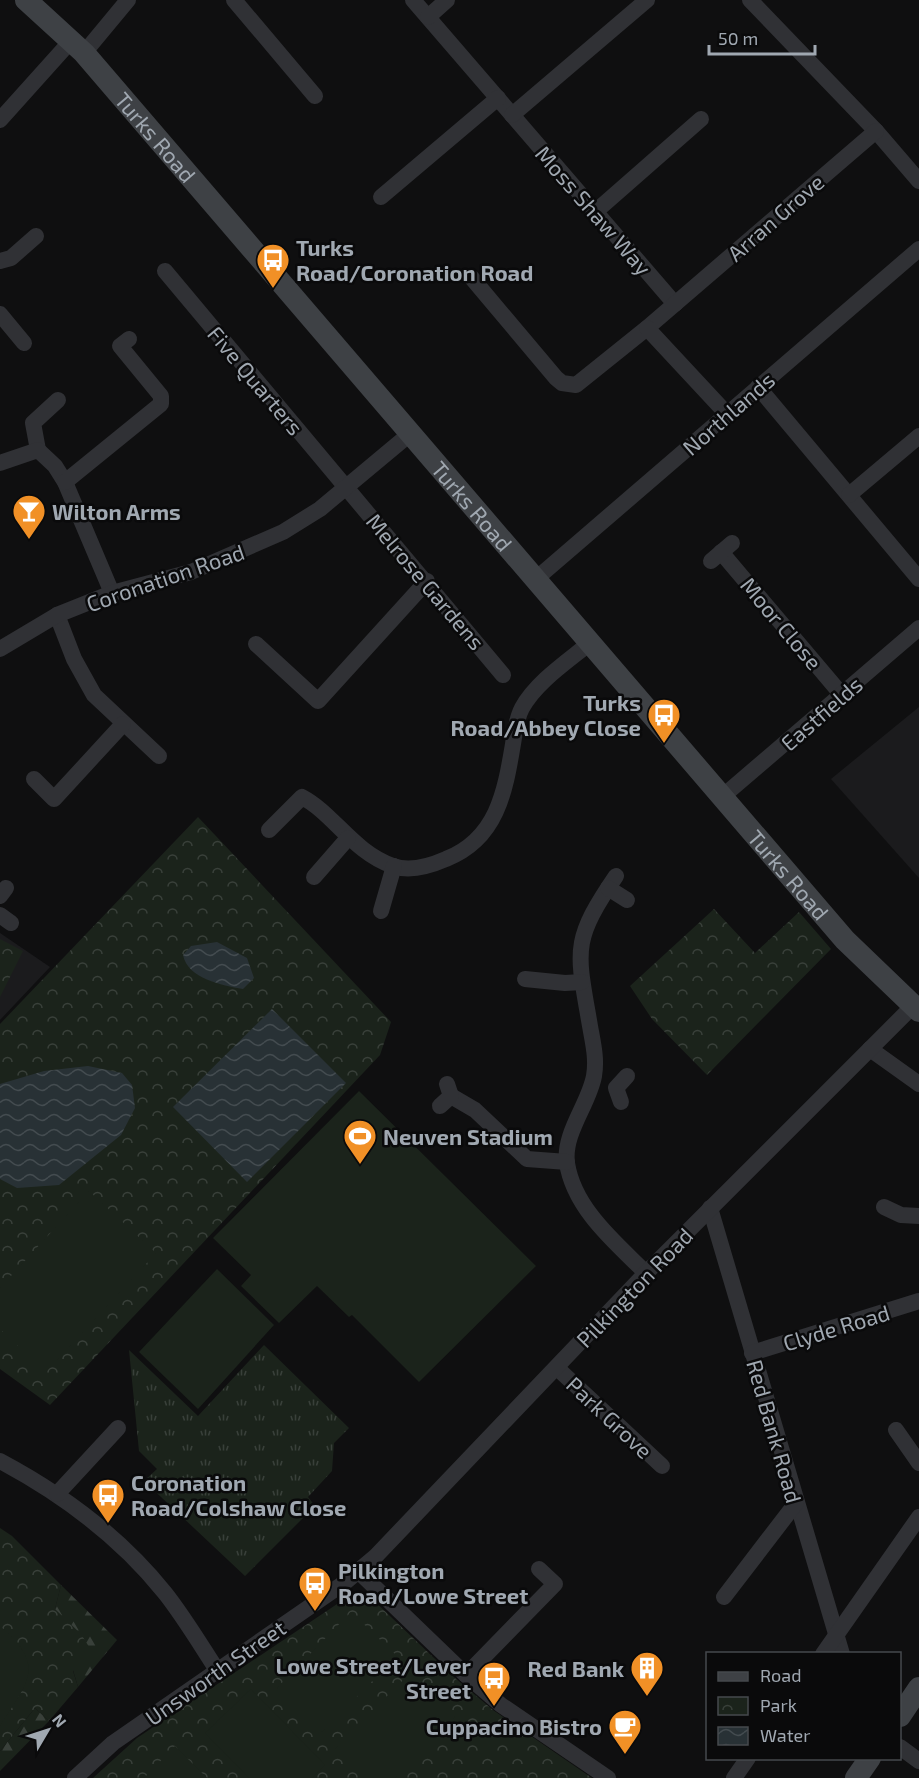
<svg xmlns="http://www.w3.org/2000/svg" width="919" height="1778" font-family="'Exo 2',sans-serif">
<style>
.built{fill:#1b1b1d}
.grass{fill:url(#grass-tufts)}
.forest{fill:url(#forest-firs)}
.park{fill:url(#park-crowns)}
.pitch{fill:#1b231b}
.water{fill:url(#water-waves)}
.lines{fill:none;stroke-linecap:round;stroke-linejoin:round}
.street{stroke:#303135;stroke-width:16}
.secondary{stroke:#3e4145;stroke-width:22}
.labels{text-anchor:middle;dominant-baseline:central;stroke-width:5;stroke-linejoin:round;paint-order:stroke}
.street-label{font-size:22px;fill:#a0a8b1;stroke:#0a0a0b}
.poi-label{font-size:22px;font-weight:bold;fill:#a0a8b1;stroke:#0a0a0b;text-anchor:start}
</style>
<defs>
<pattern id="grass-tufts" width="24" height="20" patternUnits="userSpaceOnUse" patternTransform="scale(1.5)"><rect width="24" height="20" fill="#1b231b"/><path d="M3 7l-1-3M5 7V3M7 7l1-3M15 17l-1-3M17 17v-4M19 17l1-3" fill="none" stroke="#39403a"/></pattern>
<pattern id="forest-firs" width="22" height="20" patternUnits="userSpaceOnUse" patternTransform="scale(1.5)"><rect width="22" height="20" fill="#1b231b"/><path d="M5 1l3.5 6h-7zM16 11l3.5 6h-7z" fill="#39403a"/></pattern>
<pattern id="park-crowns" width="20" height="18" patternUnits="userSpaceOnUse" patternTransform="scale(1.5)"><rect width="20" height="18" fill="#1b231b"/><path d="M2 6a3 3 0 1 1 6 0M12 15a3 3 0 1 1 6 0" fill="none" stroke="#39403a"/></pattern>
<pattern id="water-waves" width="16" height="10" patternUnits="userSpaceOnUse" patternTransform="scale(1.5)"><rect width="16" height="10" fill="#283135"/><path d="M0 5q4-4 8 0t8 0" fill="none" stroke="#444c50"/></pattern>
</defs>
<rect width="100%" height="100%" fill="#0f0f10"/>
<!-- built -->
<g class="built">
<polygon points="919,707 919,878 831,779"/>
<polygon points="0,933 50,967 0,1020"/>
</g>
<!-- grass -->
<polygon class="grass" points="264,1345 349,1428 334,1443 332,1471 308,1497 315,1506 245,1576 144,1481 157,1469 139,1451 129,1350 198,1416"/>
<!-- forest -->
<g class="forest">
<polygon points="61,1585 117,1640 78,1687 55,1609"/>
<polygon points="35,1708 49,1721 0,1771 0,1751"/>
</g>
<!-- park -->
<g class="park">
<polygon points="198,817 391,1022 380,1055 50,1405 0,1369 0,1024"/>
<polygon points="714,909 755,953 799,912 831,949 707,1075 652,1019 630,986"/>
<polygon points="0,939 23,951 0,997"/>
<polygon points="0,1528 12,1536 61,1585 55,1609 81,1634 91,1650 73,1671 78,1687 49,1721 35,1708 0,1751"/>
<polygon points="355,1592 369,1596 455,1678 493,1710 592,1778 93,1778 137,1738"/>
</g>
<!-- pitch -->
<g class="pitch">
<polygon points="359,1091 536,1266 419,1382 352,1315 349,1317 317,1286 279,1323 241,1286 251,1275 213,1238"/>
<polygon points="89,1191 156,1253 46,1372 0,1329 0,1288"/>
<polygon points="217,1269 274,1325 198,1409 139,1352"/>
<polygon points="351,1612 397,1656 322,1732 277,1688"/>
<path d="M0 1626C47 1666 28 1682 0 1726Z"/>
<polygon points="410,1673 455,1717 395,1778 365,1778 335,1749"/>
<polygon points="251,1689 325,1765 312,1778 249,1778 205,1733"/>
<polygon points="175,1746 207,1778 144,1778"/>
</g>
<!-- water -->
<g class="water">
<path d="M217 942 247 958 254 978 243 989C222 985 188 979 183 955L191 946Z"/>
<polygon points="272,1009 346,1083 247,1182 173,1107"/>
<polygon points="88,1066 122,1073 132,1085 135,1108 121,1135 59,1185 17,1188 0,1179 0,1084 44,1071"/>
</g>
<g class="lines">
<!-- street -->
<g class="street">
<polyline points="234,0 315,96"/>
<polyline points="413,0 675,304"/>
<polyline points="750,0 876,131 919,181"/>
<polyline points="428,17 447,0"/>
<polyline points="84,53 128,0"/>
<polyline points="512,115 647,0"/>
<polyline points="0,120 70,42"/>
<polyline points="381,197 498,98"/>
<polyline points="595,212 701,119"/>
<polyline points="0,261 11,258 36,236"/>
<polyline points="165,271 503,675"/>
<polyline points="471,277 556,378 562,383 576,385 647,328 876,131"/>
<polyline points="0,314 24,343"/>
<polyline points="647,328 727,414"/>
<polyline points="758,387 919,579"/>
<polyline points="38,450 33,423 58,400"/>
<polyline points="0,463 38,450 55,466 65,482 112,593"/>
<polyline points="65,482 161,404 161,396 120,346 129,339"/>
<polyline points="849,495 919,436"/>
<polyline points="721,552 842,695"/>
<polyline points="711,561 732,543"/>
<polyline points="537,578 919,249"/>
<polyline points="57,615 74,659 94,695 159,756"/>
<polyline points="256,644 318,701 427,581"/>
<polyline points="0,649 57,615 112,593 191,572 283,532 320,509 411,433"/>
<polyline points="34,779 54,799 123,724"/>
<polyline points="722,797 919,628"/>
<path d="M269 830 302 797C334 814 353 852 393 866 410 872 430 866 446 859 497 839 505 792 513 744 515 732 516 719 522 708 536 682 568 661 591 642"/>
<path d="M616 876C571 942 577 950 590 1026 593 1043 597 1059 594 1076 589 1104 563 1133 567 1163 574 1209 616 1243 646 1273"/>
<polyline points="314,877 348,838"/>
<polyline points="608,888 627,900"/>
<polyline points="0,896 6,888"/>
<polyline points="381,911 394,866"/>
<polyline points="0,915 11,923"/>
<polyline points="525,979 565,983 582,982"/>
<polyline points="870,1049 919,1084"/>
<polyline points="451,1096 475,1110 527,1159 567,1162"/>
<polyline points="621,1102 616,1088 627,1076"/>
<polyline points="440,1106 451,1096 447,1084"/>
<polyline points="884,1207 901,1215 919,1216"/>
<polyline points="710,1208 842,1654"/>
<polyline points="752,1353 919,1301"/>
<polyline points="557,1368 662,1466"/>
<polyline points="896,1430 919,1463"/>
<path d="M0 1461C62 1494 121 1538 165 1593 184 1617 200 1644 217 1670"/>
<polyline points="57,1494 118,1428"/>
<polyline points="358,1571 466,1675 501,1705 608,1778"/>
<polyline points="724,1597 796,1503"/>
<polyline points="823,1654 919,1517"/>
<polyline points="466,1675 555,1584 539,1569"/>
<polyline points="900,1747 919,1761"/>
<polyline points="75,1778 113,1743 344,1583 375,1557 646,1273 913,1006"/>
<polyline points="734,1778 748,1758"/>
</g>
<!-- secondary -->
<g class="secondary">
<path id="s1" d="M26 0 84 53 845 940 919 1011"/>
<polyline points="900,1716 919,1688"/>
<polyline points="856,1778 870,1758"/>
</g>
</g>
<!-- icons -->
<defs>
<symbol id="bus-pin" viewBox="-11 -11 22 30"><path d="M0 17L-7.5 6A9.5 9.5 0 1 1 7.5 6Z" fill="#f19026" stroke="#0a0a0b"/><path d="M-5-6H5V4H4V6H2V4H-2V6H-4V4H-5ZM-3.5-4V0h7V-4ZM-3.5 1.2v1.5H-2V1.2ZM2 1.2v1.5H3.5V1.2Z" fill="#fff"/></symbol>
<symbol id="bar-pin" viewBox="-11 -11 22 30"><path d="M0 17L-7.5 6A9.5 9.5 0 1 1 7.5 6Z" fill="#f19026" stroke="#0a0a0b"/><path d="M-6-5H6L.8 .8V4.5H3.5V6h-7V4.5H-.8V.8Z" fill="#fff"/></symbol>
<symbol id="stadium-pin" viewBox="-11 -11 22 30"><path d="M0 17L-7.5 6A9.5 9.5 0 1 1 7.5 6Z" fill="#f19026" stroke="#0a0a0b"/><path d="M0-5a6.5 5 0 1 0 0 10a6.5 5 0 1 0 0-10ZM-3.5-1.8h7v3.6h-7Z" fill="#fff"/></symbol>
<symbol id="building-pin" viewBox="-11 -11 22 30"><path d="M0 17L-7.5 6A9.5 9.5 0 1 1 7.5 6Z" fill="#f19026" stroke="#0a0a0b"/><path d="M-4-6H4V6H1V3H-1V6H-4ZM-2.5-4.3h1.7v1.8h-1.7ZM.8-4.3h1.7v1.8H.8ZM-2.5-1h1.7V.8h-1.7ZM.8-1h1.7V.8H.8Z" fill="#fff"/></symbol>
<symbol id="cafe-pin" viewBox="-11 -11 22 30"><path d="M0 17L-7.5 6A9.5 9.5 0 1 1 7.5 6Z" fill="#f19026" stroke="#0a0a0b"/><path d="M-5.5-4.5H6V0H3Q3 3.5 0 3.5H-2.5Q-5.5 3.5-5.5 0ZM3-3.2v2h1.7v-2ZM-6 4.5H4V6H-6Z" fill="#fff"/></symbol>
</defs>
<g fill-rule="evenodd">
<use href="#bus-pin" x="254" y="241" width="38" height="52"/>
<use href="#bar-pin" x="10" y="492" width="38" height="52"/>
<use href="#bus-pin" x="645" y="696" width="38" height="52"/>
<use href="#stadium-pin" x="341" y="1117" width="38" height="52"/>
<use href="#bus-pin" x="89" y="1476" width="38" height="52"/>
<use href="#bus-pin" x="296" y="1564" width="38" height="52"/>
<use href="#building-pin" x="628" y="1649" width="38" height="52"/>
<use href="#bus-pin" x="475" y="1659" width="38" height="52"/>
<use href="#cafe-pin" x="606" y="1707" width="38" height="52"/>
</g>
<g class="labels">
<!-- street labels -->
<g class="street-label">
<text stroke="none"><textPath href="#s1" startOffset="189">Turks Road</textPath></text>
<text transform="translate(594 210) rotate(49)">Moss Shaw Way</text>
<text transform="translate(775 217) rotate(-41)">Arran Grove</text>
<text transform="translate(256 380) rotate(50)">Five Quarters</text>
<text transform="translate(728 413) rotate(-41)">Northlands</text>
<text stroke="none"><textPath href="#s1" startOffset="675">Turks Road</textPath></text>
<text transform="translate(165 577) rotate(-19)">Coronation Road</text>
<text transform="translate(426 581) rotate(50)">Melrose Gardens</text>
<text transform="translate(782 623) rotate(50)">Moor Close</text>
<text transform="translate(821 713) rotate(-41)">Eastfields</text>
<text stroke="none"><textPath href="#s1" startOffset="1161">Turks Road</textPath></text>
<text transform="translate(634 1287) rotate(-46)">Pilkington Road</text>
<text transform="translate(836 1327) rotate(-17)">Clyde Road</text>
<text transform="translate(610 1417) rotate(43)">Park Grove</text>
<text transform="translate(775 1431) rotate(74)">Red Bank Road</text>
<text transform="translate(215 1672) rotate(-35)">Unsworth Street</text>
</g>
<!-- poi labels -->
<g class="poi-label">
<text x="296" y="247">Turks<tspan x="296" dy="25">Road/Coronation Road</tspan></text>
<text x="52" y="511">Wilton Arms</text>
<text x="641" y="702" text-anchor="end">Turks<tspan x="641" dy="25">Road/Abbey Close</tspan></text>
<text x="383" y="1136">Neuven Stadium</text>
<text x="131" y="1482">Coronation<tspan x="131" dy="25">Road/Colshaw Close</tspan></text>
<text x="338" y="1570">Pilkington<tspan x="338" dy="25">Road/Lowe Street</tspan></text>
<text x="471" y="1665" text-anchor="end">Lowe Street/Lever<tspan x="471" dy="25">Street</tspan></text>
<text x="624" y="1668" text-anchor="end">Red Bank</text>
<text x="602" y="1726" text-anchor="end">Cuppacino Bistro</text>
</g>
</g>
<!-- legend -->
<rect x="706" y="1652" width="195" height="108" fill="#0a0a0b" stroke="#46494d" stroke-width="1.5"/>
<rect x="718" y="1672" width="30" height="9" fill="#3e4145" stroke="#46494d" stroke-width="1.5"/>
<text x="760" y="1682" font-size="18" fill="#a0a8b1">Road</text>
<rect x="718" y="1697" width="30" height="18" fill="url(#park-crowns)" stroke="#46494d" stroke-width="1.5"/>
<text x="760" y="1712" font-size="18" fill="#a0a8b1">Park</text>
<rect x="718" y="1727" width="30" height="18" fill="url(#water-waves)" stroke="#46494d" stroke-width="1.5"/>
<text x="760" y="1742" font-size="18" fill="#a0a8b1">Water</text>
<!-- north arrow -->
<g transform="translate(48 1730) rotate(51)" stroke="#0a0a0b" stroke-width="4.5" paint-order="stroke">
<path d="M0-4.5L10 22L0 15L-10 22Z" fill="#a0a8b1"/>
<text y="-9" font-size="16" font-weight="bold" text-anchor="middle" fill="#a0a8b1">N</text>
</g>
<!-- scale -->
<path d="M709 45v9h106v-9" fill="none" stroke="#a0a8b1" stroke-width="3"/>
<text x="718" y="45" font-size="18" fill="#a0a8b1" stroke="#0a0a0b" stroke-width="4.5" paint-order="stroke">50 m</text>
</svg>
